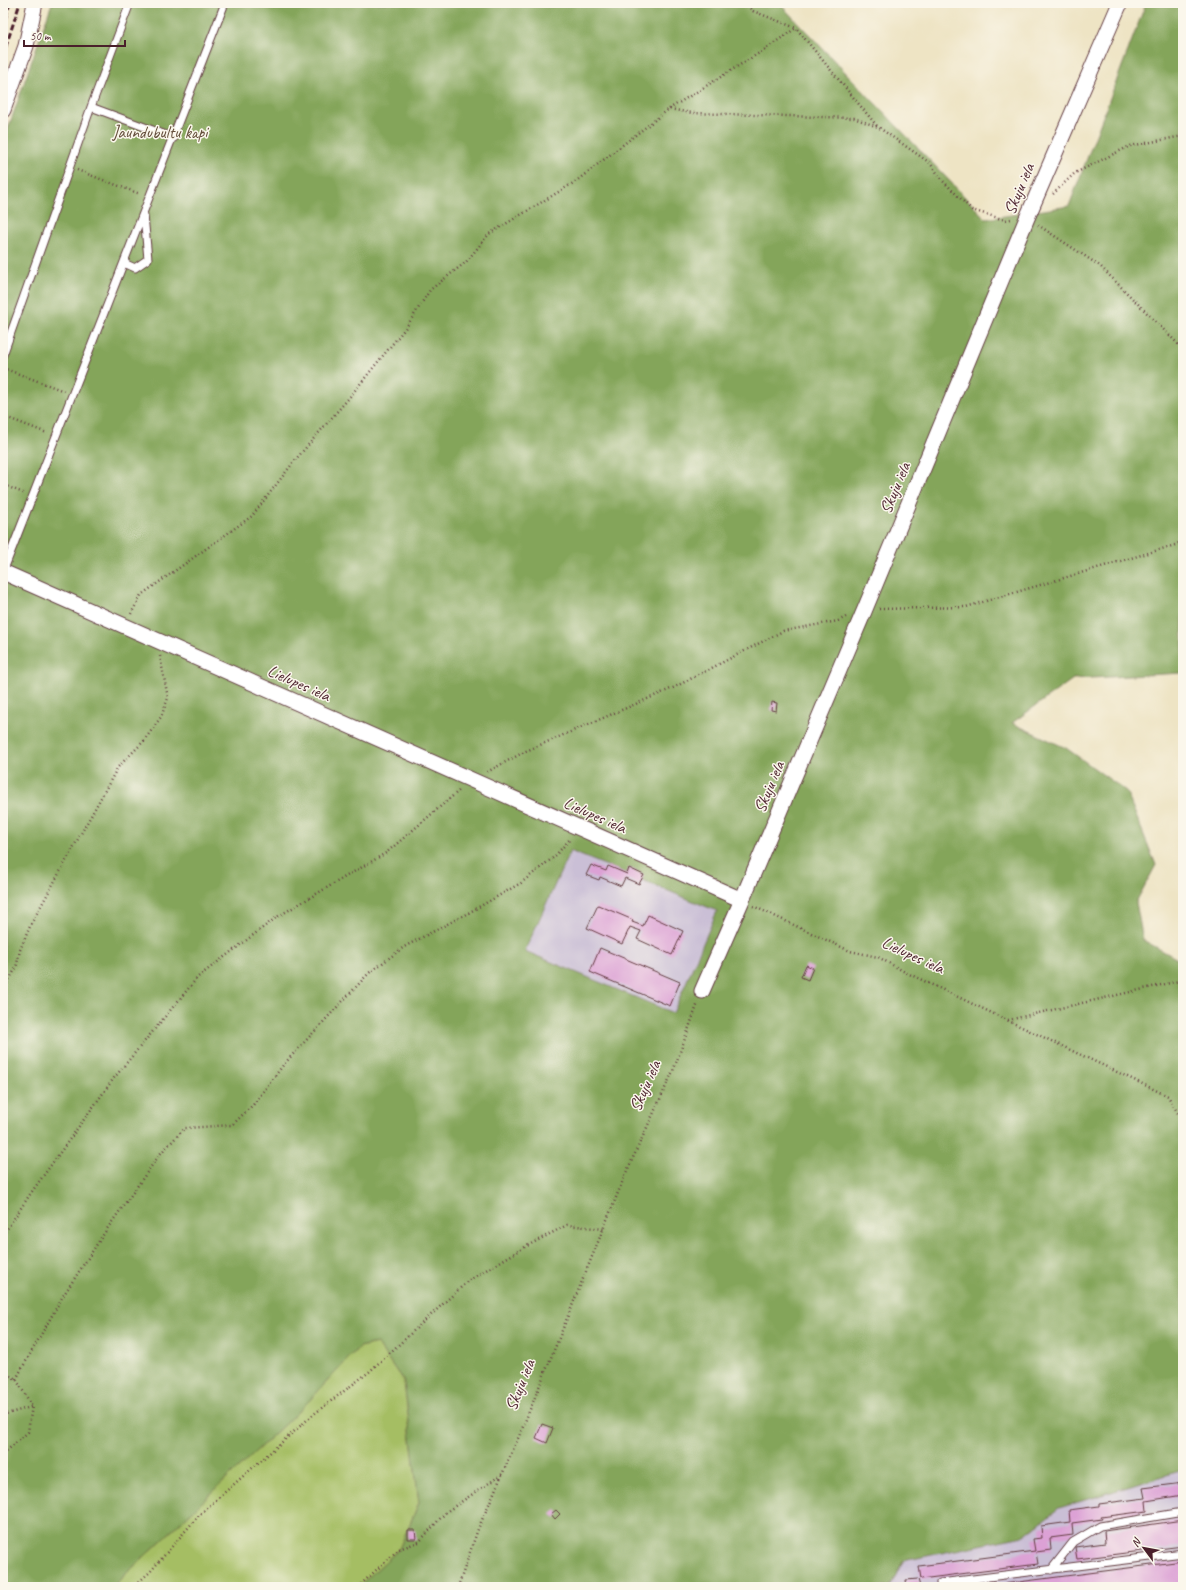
<svg xmlns="http://www.w3.org/2000/svg" width="1186" height="1590" font-family="Caveat,sans-serif">
	<rect width="100%" height="100%" fill="#fbf7ec"/>
	<filter id="ink" filterUnits="userSpaceOnUse"><feTurbulence type="fractalNoise" baseFrequency=".025" numOctaves="2"/><feDisplacementMap in="SourceGraphic" scale="8" xChannelSelector="R" yChannelSelector="G"/><feConvolveMatrix kernelMatrix="1 2 1 2 8 2 1 2 1" color-interpolation-filters="sRGB"/></filter>
	<filter id="wash" filterUnits="userSpaceOnUse"><feTurbulence type="fractalNoise" baseFrequency=".012" numOctaves="4" result="noise"/><feDisplacementMap in="SourceGraphic" scale="16" xChannelSelector="R" yChannelSelector="G"/><feGaussianBlur stdDeviation="0.9" result="paint"/><feColorMatrix in="noise" values="0 0 0 0 0 0 0 0 0 0 0 0 0 0 0 0 0 1.4 0 .05"/><feComposite in="paint" operator="in"/></filter>
	<g filter="url(#wash)">
		<rect width="100%" height="100%" fill="#eee4c4"/>
		<path fill="#cabfd6" d="M 570,850 L 627,874 L 629,868 L 644,875 L 642,880 L 717,911 L 673,1013 L 525,951 Z
			M 1183,1470 L 1183,1587 L 890,1587 L 902,1561 L 1023,1536 L 1059,1508 Z"/>
		<path fill="#a5be64" stroke="#786e48" d="M 377,1343 L 404,1382 L 419,1503 L 399,1549 L 358,1587 L 112,1587 L 307,1403 L 359,1347 Z"/>
		<path fill="#84a55a" stroke="#676242" fill-rule="evenodd" d="M 52,3 L 779,3 L 986,219 L 1069,206 L 1146,3 L 1183,3 L 1183,673 L 1073,679 L 1012,723 L 1066,748 L 1126,791 L 1156,865 L 1136,902 L 1143,940 L 1183,962 L 1183,1470 L 1059,1508 L 1023,1536 L 903,1561 L 890,1587 L 358,1587 L 399,1549 L 419,1503 L 404,1382 L 377,1343 L 359,1347 L 307,1403 L 112,1587 L 3,1587 L 3,143 ZM 570,851 L 627,874 L 629,869 L 643,875 L 642,880 L 717,911 L 673,1013 L 525,951 Z"/>
		<g id="blocks">
			<path fill="#dca1d5" d="M 772,702 L 777,703 L 776,711 L 771,710 Z
				M 591,865 L 606,871 L 608,866 L 627,874 L 629,868 L 644,875 L 639,884 L 625,878 L 621,886 L 600,877 L 599,880 L 586,875 Z
				M 598,905 L 633,920 L 632,922 L 643,926 L 648,915 L 683,931 L 672,955 L 637,939 L 641,931 L 630,927 L 622,944 L 587,928 Z
				M 600,948 L 680,982 L 670,1006 L 590,972 Z
				M 806,965 L 813,968 L 808,980 L 801,977 Z
				M 542,1424 L 553,1428 L 547,1443 L 536,1438 Z
				M 1183,1483 L 1183,1495 L 1146,1501 L 1147,1511 L 1101,1517 L 1102,1519 L 1072,1523 L 1073,1535 L 1050,1538 L 1051,1550 L 1036,1552 L 1038,1564 L 921,1579 L 919,1566 L 1035,1551 L 1033,1539 L 1042,1538 L 1041,1526 L 1070,1522 L 1069,1510 L 1099,1506 L 1099,1504 L 1145,1498 L 1143,1488 Z
				M 556,1510 L 560,1514 L 555,1519 L 551,1514 Z
				M 1183,1520 L 1183,1546 L 1077,1559 L 1075,1547 L 1105,1543 L 1104,1531 Z
				M 408,1530 L 415,1530 L 416,1539 L 408,1539 Z
				M 1183,1561 L 1183,1586 L 987,1587 L 987,1586 Z
				M 918,1579 L 920,1587 L 907,1587 L 906,1580 Z"/>
		</g>
	</g>
	<g filter="url(#ink)">
		<use href="#blocks" fill-opacity="0" stroke="#633d42" stroke-width="1"/>
		<g fill="none" stroke-linecap="round" stroke-linejoin="round">
			<g stroke="#633d42" stroke-width="9">
				<path id="service" d="M 91,107 L 174,138
					M 124,263 L 135,268 L 148,259 L 144,215
					M 3,355 L 91,107 L 130,3
					M 3,572 L 225,3
					M 1051,1570 L 1073,1542 L 1100,1526 L 1183,1512
					M 941,1587 L 940,1583 L 1183,1553"/>
			</g>
			<g stroke="#633d42" stroke-width="17">
				<path id="minor" d="M 3,110 L 26,46 L 35,3
					M 3,572 L 742,900
					M 702,991 L 742,900 L 865,609 L 1027,218 L 1120,3"/>
			</g>
			<path stroke="#633d42" stroke-width="2.5" stroke-dasharray="1 3" stroke-linecap="butt" d="M 744,3 L 753,11 L 796,28 L 877,126
				M 669,109 L 764,50 L 796,28
				M 77,170 L 140,194
				M 1053,194 L 1075,173 L 1130,146 L 1183,136
				M 1038,225 L 1100,266 L 1183,349
				M 3,368 L 64,391
				M 3,416 L 47,433
				M 4,485 L 23,493
				M 879,609 L 966,607 L 1175,545 L 1183,541
				M 131,614 L 141,595 L 252,516 L 296,459 L 348,399 L 407,326 L 430,290 L 466,262 L 489,234 L 575,182 L 669,109 L 692,113 L 854,118 L 878,127 L 930,163 L 942,180 L 972,210 L 1005,220 L 1011,219
				M 487,772 L 526,751 L 673,688 L 783,631 L 838,621 L 846,617
				M 753,906 L 850,951 L 878,957 L 905,972 L 1168,1096 L 1183,1122
				M 3,990 L 16,968 L 20,950 L 31,924 L 118,767 L 144,741 L 161,717 L 168,698 L 160,656
				M 1008,1020 L 1183,980
				M 3,1235 L 33,1190 L 114,1078 L 198,977 L 277,917 L 386,853 L 461,789
				M 3,1372 L 16,1379 L 32,1406 L 28,1432 L 3,1454
				M 16,1379 L 63,1296 L 107,1229 L 160,1154 L 185,1128 L 232,1125 L 253,1105 L 284,1064 L 369,973 L 404,947 L 470,912 L 521,883 L 554,857 L 571,838
				M 3,1415 L 31,1407
				M 133,1587 L 150,1572 L 200,1514 L 314,1414 L 369,1372 L 469,1280 L 525,1247 L 567,1225 L 604,1229
				M 358,1587 L 399,1549 L 419,1542 L 446,1512 L 504,1473
				M 458,1587 L 478,1529 L 520,1434 L 626,1173 L 673,1071 L 698,1003"/>
			<use href="#service" stroke="#fff" stroke-width="7"/>
			<use href="#minor" stroke="#fff" stroke-width="15"/>
			<path stroke="#4a1f2b" stroke-width="3" stroke-dasharray="6 3" stroke-linecap="butt" d="M 3,26 L 10,3
				M 3,55 L 20,3"/>
		</g>
	</g>
	<g text-anchor="middle" dominant-baseline="central" stroke-width="3" stroke-linejoin="round" paint-order="stroke">
		<g font-size="17" fill="#654f3c" stroke="#fbf7ec">
			<text x="160" y="132">Jaundubultu kapi</text>
		</g>
		<g font-size="17" fill="#4a1f2b" stroke="#fbf7ec">
			<text transform="translate(1019 189) rotate(-67)">Skuju iela</text>
			<text transform="translate(895 488) rotate(-67)">Skuju iela</text>
			<text transform="translate(299 683) rotate(24)">Lielupes iela</text>
			<text transform="translate(769 787) rotate(-67)">Skuju iela</text>
			<text transform="translate(595 815) rotate(24)">Lielupes iela</text>
			<text transform="translate(913 955) rotate(25)">Lielupes iela</text>
			<text transform="translate(645 1086) rotate(-66)">Skuju iela</text>
			<text transform="translate(520 1385) rotate(-68)">Skuju iela</text>
		</g>
	</g>
	<rect width="1186" height="1590" fill="none" stroke="#fbf7ec" stroke-width="16"/>
	<g transform="translate(1144 1548) rotate(302)" stroke="#fbf7ec" stroke-width="3" paint-order="stroke">
	<path d="M0-3L7 15L0 10L-7 15Z" fill="#4a1f2b"/>
	<text y="-6" font-size="11" font-weight="bold" text-anchor="middle" fill="#4a1f2b">N</text>
	</g>
	<path d="M24 40v6h101v-6" fill="none" stroke="#4a1f2b" stroke-width="2"/>
	<text x="30" y="40" font-size="12" fill="#4a1f2b" stroke="#fbf7ec" stroke-width="3" paint-order="stroke">50 m</text>
</svg>
